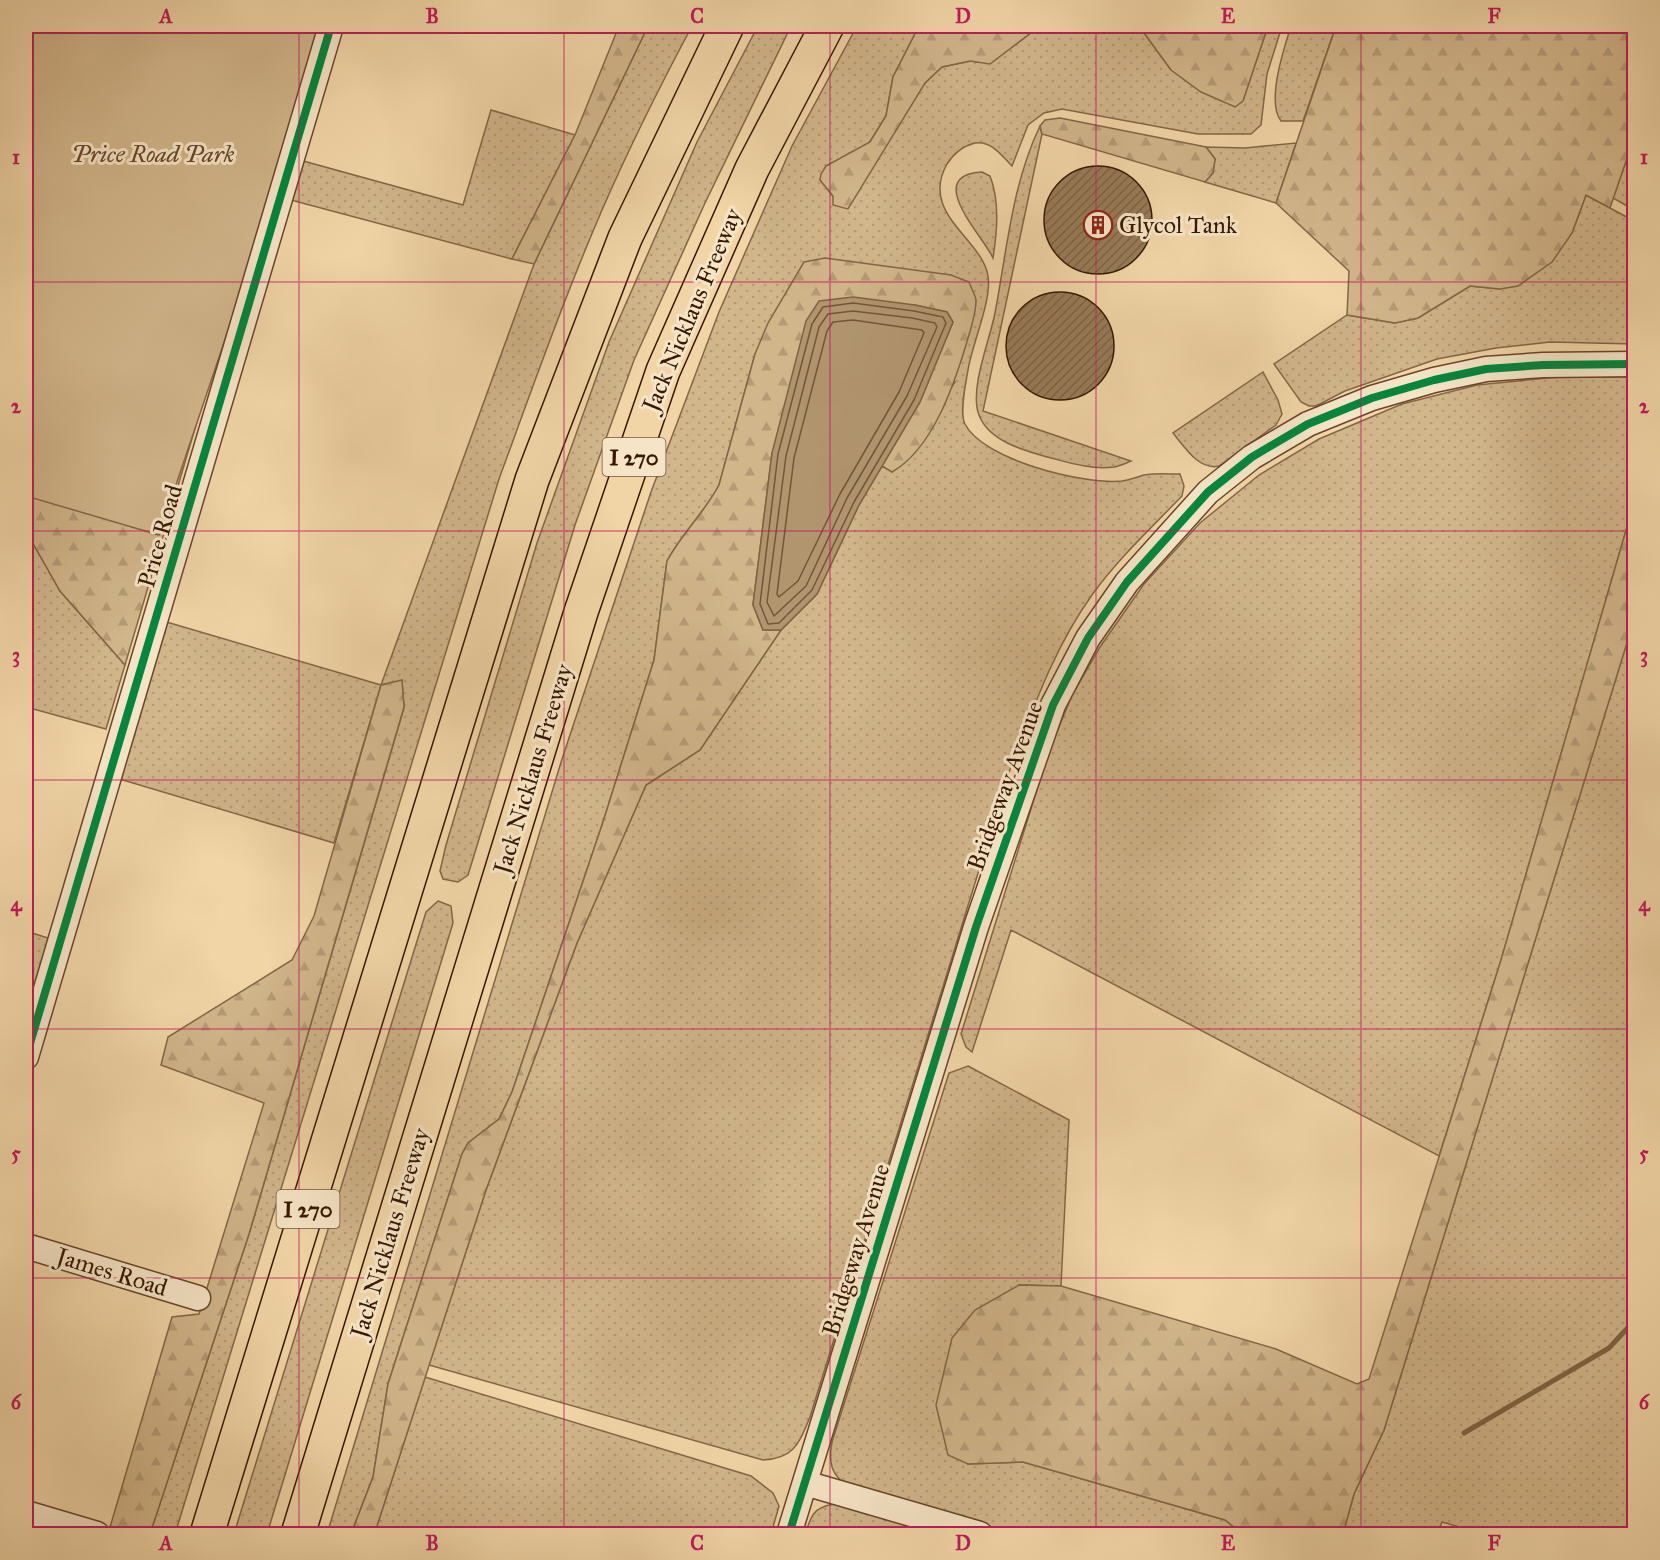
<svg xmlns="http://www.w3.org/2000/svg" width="1660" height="1560" font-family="'IM FELL Great Primer',serif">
	<defs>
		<pattern id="grass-dots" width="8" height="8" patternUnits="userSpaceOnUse" patternTransform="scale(1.5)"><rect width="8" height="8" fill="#d1b58b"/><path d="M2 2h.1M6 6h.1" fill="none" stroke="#b49b76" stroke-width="1.8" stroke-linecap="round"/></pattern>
		<pattern id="forest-firs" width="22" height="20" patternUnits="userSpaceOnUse" patternTransform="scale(1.5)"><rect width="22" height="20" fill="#d1b58b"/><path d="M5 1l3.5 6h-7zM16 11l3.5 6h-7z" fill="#b49b76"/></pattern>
		<pattern id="building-hatch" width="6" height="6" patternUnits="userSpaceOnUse" patternTransform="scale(1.5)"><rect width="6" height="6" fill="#977a57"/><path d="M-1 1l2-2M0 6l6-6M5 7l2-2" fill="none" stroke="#7c6346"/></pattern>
	</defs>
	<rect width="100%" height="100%" fill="#f1d5a7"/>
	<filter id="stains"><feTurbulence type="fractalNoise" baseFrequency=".00333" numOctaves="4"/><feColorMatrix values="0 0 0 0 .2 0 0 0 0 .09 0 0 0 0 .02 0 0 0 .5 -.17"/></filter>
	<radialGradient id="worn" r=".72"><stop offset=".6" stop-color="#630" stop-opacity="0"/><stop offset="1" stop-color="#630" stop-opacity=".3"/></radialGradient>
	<path fill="url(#grass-dots)" stroke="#846646" stroke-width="1.5" d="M 648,26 L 692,26 C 660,86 629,148 602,210 C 564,298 532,389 499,479 L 175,1534 L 150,1534 L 249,1234 L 404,708 L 402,681 L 381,685 L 334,843 L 116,778 L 163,621 L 381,685 L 534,264 Z
		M 758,26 L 791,26 L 705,203 L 634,360 L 575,525 L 468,875 L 458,882 L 443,879 L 440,871 L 446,845 L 537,543 L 609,342 L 697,142 Z
		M 857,26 L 919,26 L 893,77 L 886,116 L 869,143 L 826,166 L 820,180 L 833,196 L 925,83 L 942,67 L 970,61 L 990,63 L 1040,26 L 1139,26 L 1171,70 L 1243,100 L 1268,26 L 1282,26 L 1267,74 L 1261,125 L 1251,134 L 1198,134 L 1062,109 L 1044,113 L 1028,125 L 1012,166 C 1002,156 991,140 975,143 C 963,146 954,153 947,164 C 919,214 982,238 988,276 C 992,301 972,344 968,370 C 966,382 959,413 965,424 C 983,460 1084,485 1122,481 C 1129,480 1137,477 1144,475 C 1155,473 1168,474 1180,474 L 1184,486 L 1182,496 C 1151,528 1118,559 1092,595 C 1056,645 1035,703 1013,760 L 810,1417 C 799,1443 795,1458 763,1460 L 429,1365 L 486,1190 L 577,943 L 646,785 L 700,750 L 781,630 L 817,594 L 859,505 L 882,466 L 892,472 L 955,382 L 755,354 L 719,485 C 705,512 682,533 667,561 L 654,660 L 603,822 L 512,1092 L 499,1119 L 468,1143 L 462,1154 L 388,1384 L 373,1477 L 351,1534 L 327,1534 L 562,759 L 651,492 L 719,312 L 792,146 Z
		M 1291,26 L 1336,26 L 1303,121 L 1281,121 C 1266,102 1284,48 1291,26 Z
		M 491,110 L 575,135 L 512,259 L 287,199 L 296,159 L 463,205 Z
		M 1040,126 L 1042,134 L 983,411 L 1131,461 C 1126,463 1120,466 1114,467 C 1093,470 1070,463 1051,458 C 1026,451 989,442 979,415 C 969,389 990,340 995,313 C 1007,250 1012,184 1040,126 Z
		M 1634,138 L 1634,210 L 1613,198 Z
		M 1296,143 L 1276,203 L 1205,182 L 1213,173 L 1215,159 L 1206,147 L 1245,148 Z
		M 982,172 L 990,176 C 1000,201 997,232 993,258 C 984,237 922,175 982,172 Z
		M 1586,195 L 1634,221 L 1634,344 L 1550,342 L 1496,348 L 1437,359 L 1345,391 L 1316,406 L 1309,406 L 1301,402 L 1274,364 L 1347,315 L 1395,323 L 1418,318 L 1470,286 L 1500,289 L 1572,233 Z
		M 1263,372 L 1278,400 L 1282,414 L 1276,425 L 1219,466 C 1199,471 1184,446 1173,433 Z
		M 1558,377 L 1634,377 L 1634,503 L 1501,960 L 1439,1156 L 1011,930 L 972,1052 L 966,1047 L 961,1034 L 1048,754 L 1072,695 L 1100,647 L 1144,584 L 1200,523 L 1259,475 L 1319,439 L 1402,404 L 1477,385 Z
		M 26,531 L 60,591 L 125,665 L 106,729 L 26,707 Z
		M 1634,620 L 1634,1534 L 1484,1534 L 1442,1522 L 1437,1534 L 1343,1534 L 1354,1494 L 1384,1430 Z
		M 438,901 L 451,906 L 453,923 L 267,1534 L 234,1534 L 426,912 Z
		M 26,931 L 51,939 L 26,1031 Z
		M 968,1066 L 1069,1120 L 1061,1286 L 1019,1285 L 968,1464 L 1023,1462 L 1225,1520 L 1240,1532 L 1240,1534 L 1010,1534 L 850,1487 C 831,1476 828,1463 832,1442 L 949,1073 Z
		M 425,1377 L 751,1476 L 773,1493 L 779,1506 L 771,1534 L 377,1534 L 376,1529 Z
		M 842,1502 L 952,1534 L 805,1534 C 814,1508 815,1508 842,1502 Z"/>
	<path fill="url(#forest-firs)" stroke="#846646" stroke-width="1.5" d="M 619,26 L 648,26 L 534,264 L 512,259 L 575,135 Z
		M 919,26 L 1040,26 L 990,64 L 970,61 L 942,67 L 925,83 L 848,209 L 833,205 L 833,196 L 820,180 L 821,174 L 826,166 L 870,142 L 886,116 L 893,77 Z
		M 1139,26 L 1268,26 L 1243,101 L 1235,107 L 1201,92 L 1171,70 Z
		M 1336,26 L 1634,26 L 1634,138 L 1610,208 L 1586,195 L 1572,233 L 1552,262 L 1518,286 L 1500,289 L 1470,286 L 1418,318 L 1395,323 L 1347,315 L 1349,271 L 1276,203 Z
		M 1060,118 L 1206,147 L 1215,159 L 1213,173 L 1205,182 L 1042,134 L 1040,126 L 1045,120 Z
		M 26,169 L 199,415 L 125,665 L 60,591 L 26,531 Z
		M 825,258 L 951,275 L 969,282 C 971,288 975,294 976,300 C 976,315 970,331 966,345 C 953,388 932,449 892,472 L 882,466 L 920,402 L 953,322 L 947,312 L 915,305 L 772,453 L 753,605 L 763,630 L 781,630 L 700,750 L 646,785 L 577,943 L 486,1190 L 376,1529 L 377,1534 L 351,1534 L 373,1477 L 388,1384 L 462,1154 L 468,1143 L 499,1119 L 512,1092 L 603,822 L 654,660 L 667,561 C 682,533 705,512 719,485 L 755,354 L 768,323 L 804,262 Z
		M 1634,503 L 1634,620 L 1384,1430 L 1354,1494 L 1343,1534 L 1240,1534 L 1240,1532 L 1225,1520 L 1023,1462 L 968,1464 L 948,1455 L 936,1405 L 952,1338 L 975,1310 L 1019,1285 L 1061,1286 L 1276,1349 L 1357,1384 L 1369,1379 L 1501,960 Z
		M 402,680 L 404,707 L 249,1234 L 150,1534 L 108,1534 L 172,1317 L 199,1314 L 264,1103 L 161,1065 L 168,1037 L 292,960 L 314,916 L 381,685 Z"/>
	<path fill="#d1b58b" stroke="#846646" stroke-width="1.5" d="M 26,26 L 331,26 L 159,535 L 26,496 Z"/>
	<path fill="#b1956f" stroke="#806343" stroke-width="1.5" d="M 853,297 L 915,305 L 947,312 L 953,322 L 920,402 L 859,505 L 817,594 L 781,630 L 763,630 L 753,605 L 772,453 L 806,321 L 819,301 Z"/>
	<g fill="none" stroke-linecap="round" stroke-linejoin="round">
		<path stroke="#745638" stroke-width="1.5" d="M 853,303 L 914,311 L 943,317 L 946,323 L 914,400 L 854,502 L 812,590 L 779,623 L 768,624 L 760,604 L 778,454 L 812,324 L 823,307 Z
			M 853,311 L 912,318 L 935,323 L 937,327 L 907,396 L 847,498 L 806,586 L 774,616 L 767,602 L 786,456 L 819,327 L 828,314 Z
			M 853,320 L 922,330 L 924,333 L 899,392 L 840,494 L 798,581 L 779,597 L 777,594 L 794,458 L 827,331 L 833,322 Z"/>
		<path stroke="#806343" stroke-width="5" d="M 1464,1433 L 1609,1348 L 1634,1321"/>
	</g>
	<path fill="url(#building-hatch)" stroke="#361801" stroke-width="1.5" d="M1044 220a54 54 0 1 1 108 0a54 54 0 1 1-108 0Z
		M1006 346a54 54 0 1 1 108 0a54 54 0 1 1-108 0Z"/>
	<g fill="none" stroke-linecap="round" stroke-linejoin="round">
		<g stroke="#65472a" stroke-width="27">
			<path id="minor" d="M 26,1057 L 331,26
				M 26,1246 L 198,1298
				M 805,1483 L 980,1534
				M 26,1513 L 97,1534
				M 789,1534 L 976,927 L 1053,705 L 1088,638 L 1127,582 L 1208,492 L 1252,457 L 1308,424 L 1372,398 L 1434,380 L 1486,369 L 1543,365 L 1634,364"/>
		</g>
		<g stroke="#361801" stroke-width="36">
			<path id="highway" d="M 207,1534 L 532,480 L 625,238 L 727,26
				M 298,1534 L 581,612 L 663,371 L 752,169 L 827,26"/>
		</g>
		<use href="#minor" stroke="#f6e4c6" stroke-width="24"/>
		<use href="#highway" stroke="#f1d5a7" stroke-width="33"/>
		<g stroke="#f6e4c6" stroke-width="11">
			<path id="cycleway" d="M 26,1057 L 331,26
				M 789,1534 L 976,927 L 1053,705 L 1088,638 L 1127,582 L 1208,492 L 1252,457 L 1308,424 L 1372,398 L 1434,380 L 1486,369 L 1543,365 L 1634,364"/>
		</g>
		<use href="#cycleway" stroke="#00873e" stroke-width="8"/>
	</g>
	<path fill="none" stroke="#c2185b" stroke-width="1.5" stroke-opacity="0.55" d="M 299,26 L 299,1534M 564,26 L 564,1534M 830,26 L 830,1534M 1096,26 L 1096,1534M 1361,26 L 1361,1534M 26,282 L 1634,282M 26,531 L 1634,531M 26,780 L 1634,780M 26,1029 L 1634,1029M 26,1278 L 1634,1278"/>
	<defs>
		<g id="building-ring" transform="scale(1.5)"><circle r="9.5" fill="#f6e4c6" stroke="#8f2418" stroke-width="1.5"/><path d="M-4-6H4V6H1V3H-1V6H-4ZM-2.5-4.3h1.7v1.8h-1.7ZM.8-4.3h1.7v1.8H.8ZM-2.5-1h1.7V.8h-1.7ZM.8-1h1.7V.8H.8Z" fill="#8f2418"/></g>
	</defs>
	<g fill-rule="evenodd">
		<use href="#building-ring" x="1098" y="225"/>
	</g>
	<g text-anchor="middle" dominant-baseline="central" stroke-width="6" stroke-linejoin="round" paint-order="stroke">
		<g fill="#f6e4c6" stroke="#70553c" stroke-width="1.5">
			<rect x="602.5" y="438" width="63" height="38" rx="4.5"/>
			<rect x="276.5" y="1190" width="63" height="38" rx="4.5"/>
		</g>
		<g font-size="22" font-weight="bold" fill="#361801">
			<text x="634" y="457">I 270</text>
			<text x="308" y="1209">I 270</text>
		</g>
		<g font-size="24" font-style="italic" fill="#64472a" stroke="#f6e4c6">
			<text x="153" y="154">Price Road Park</text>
		</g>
		<g font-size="24" fill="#361801" stroke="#f6e4c6" text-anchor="start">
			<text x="1119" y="225">Glycol Tank</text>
		</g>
		<g font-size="24" fill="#361801" stroke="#f6e4c6">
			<text transform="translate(692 310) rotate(-67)">Jack Nicklaus Freeway</text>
			<text transform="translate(160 536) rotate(-74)">Price Road</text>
			<text transform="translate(533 769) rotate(-73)">Jack Nicklaus Freeway</text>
			<text transform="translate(1005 786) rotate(-70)">Bridgeway Avenue</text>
			<text transform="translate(390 1233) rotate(-73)">Jack Nicklaus Freeway</text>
			<text transform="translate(856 1250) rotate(-73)">Bridgeway Avenue</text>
			<text transform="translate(112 1272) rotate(17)">James Road</text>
		</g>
	</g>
	<rect width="1660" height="1560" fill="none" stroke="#f1d5a7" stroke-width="66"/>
	<rect x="33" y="33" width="1594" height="1494" fill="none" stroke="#c2185b" stroke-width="2"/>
	<g font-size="20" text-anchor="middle" font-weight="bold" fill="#c2185b">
		<text x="166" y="23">A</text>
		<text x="432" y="23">B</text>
		<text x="697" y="23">C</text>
		<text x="963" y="23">D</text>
		<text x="1228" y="23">E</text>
		<text x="1494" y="23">F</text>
		<text x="16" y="164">1</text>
		<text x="1644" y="164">1</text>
		<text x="16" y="413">2</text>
		<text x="1644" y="413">2</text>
		<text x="16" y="662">3</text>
		<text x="1644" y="662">3</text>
		<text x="16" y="911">4</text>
		<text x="1644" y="911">4</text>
		<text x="16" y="1160">5</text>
		<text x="1644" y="1160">5</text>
		<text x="16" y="1409">6</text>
		<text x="1644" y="1409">6</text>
		<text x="166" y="1550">A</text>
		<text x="432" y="1550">B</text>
		<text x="697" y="1550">C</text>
		<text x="963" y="1550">D</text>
		<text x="1228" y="1550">E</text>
		<text x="1494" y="1550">F</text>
	</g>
	<rect width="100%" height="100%" filter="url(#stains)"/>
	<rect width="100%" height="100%" fill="url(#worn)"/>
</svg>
